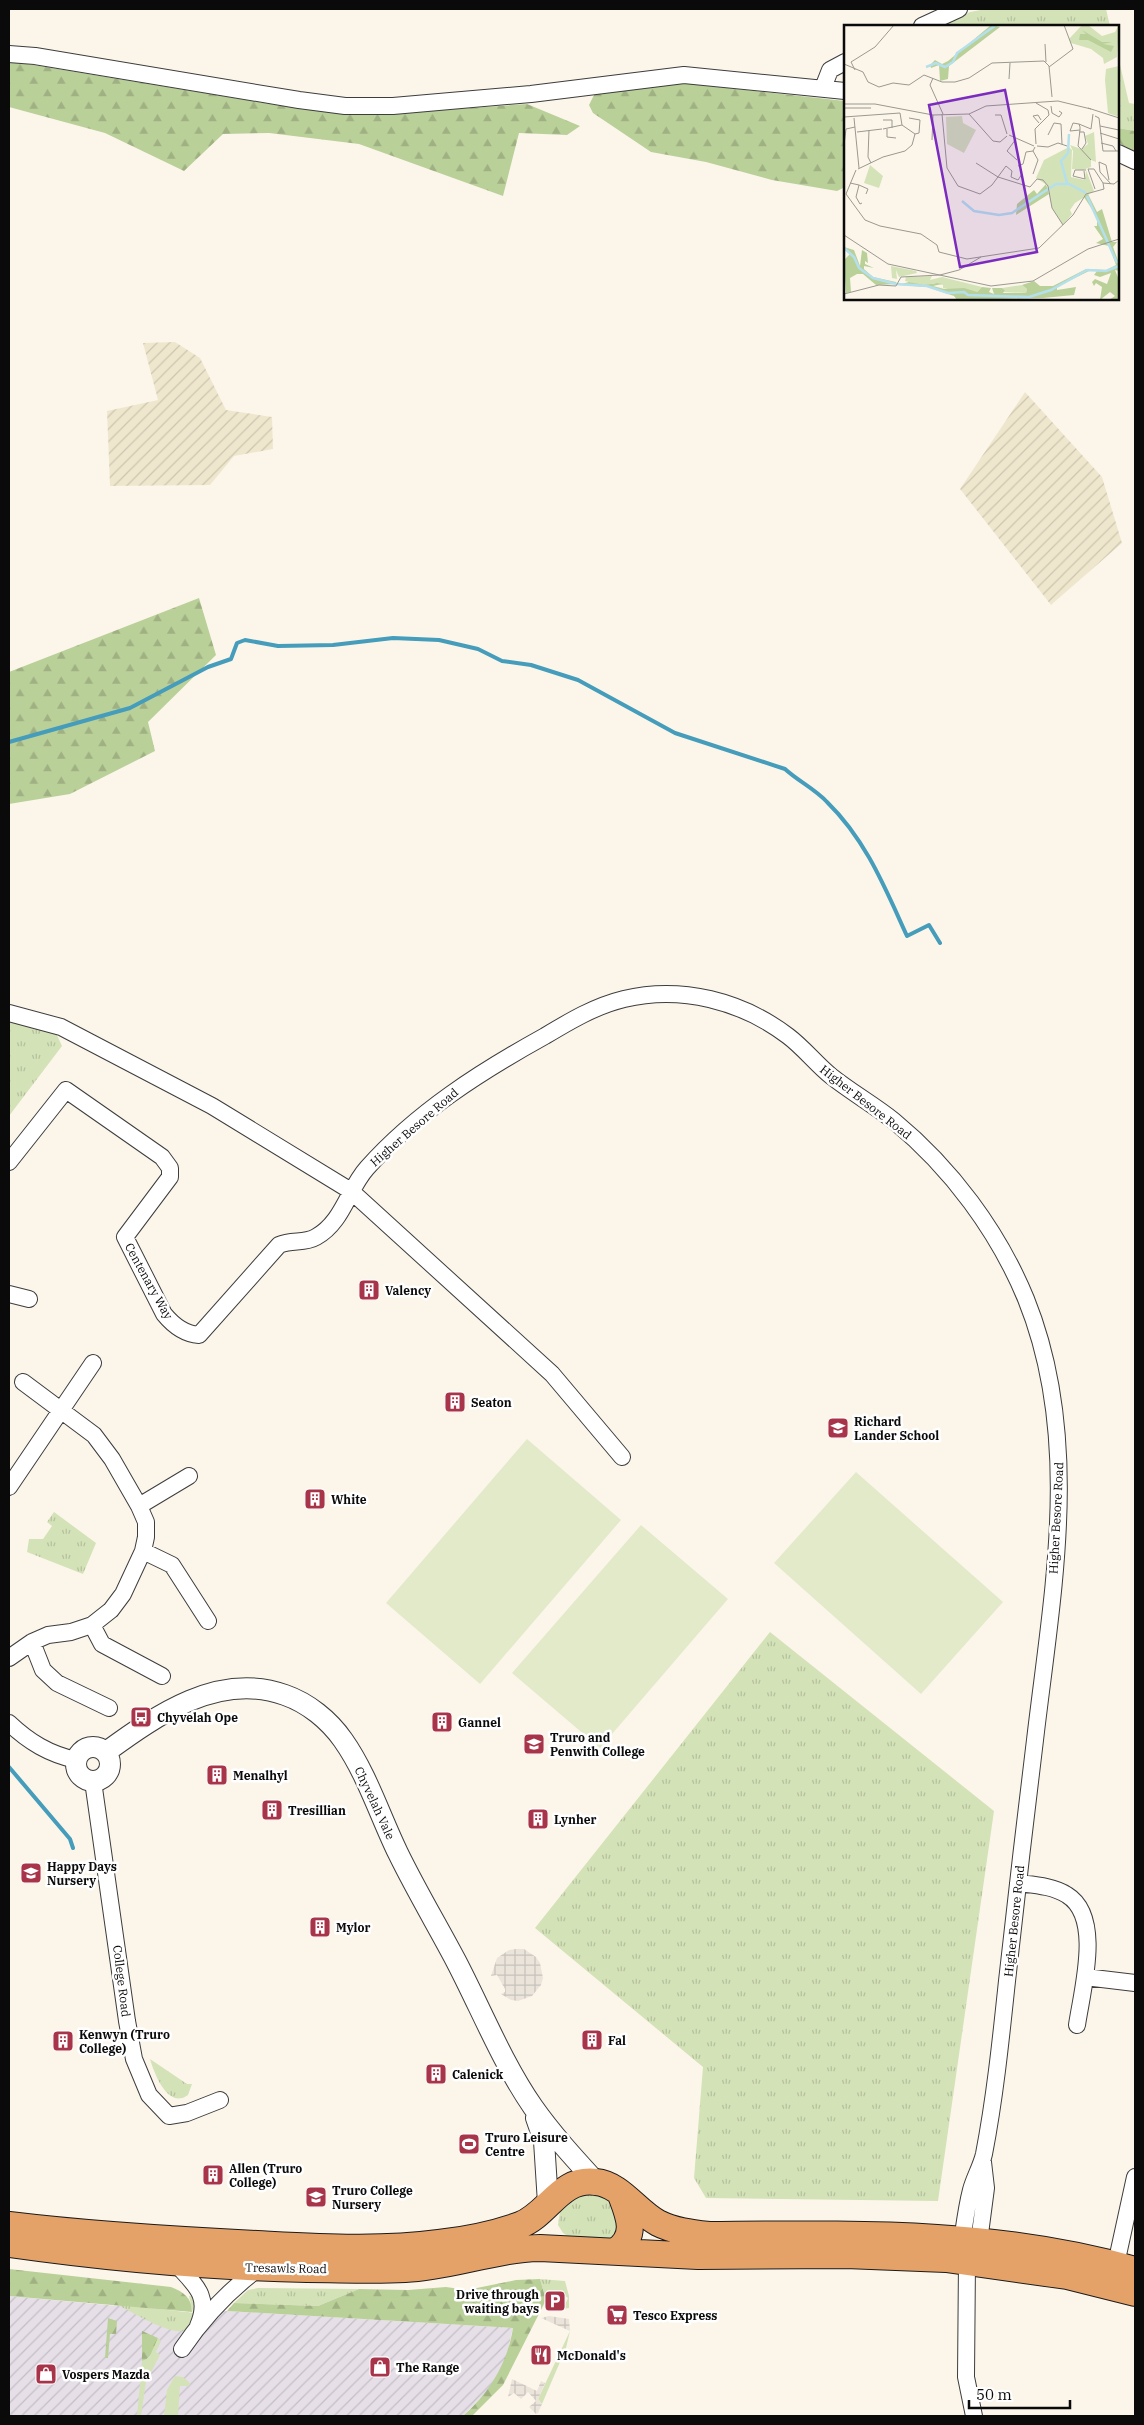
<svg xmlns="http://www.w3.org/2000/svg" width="1144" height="2425" font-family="'IBM Plex Serif',serif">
	<defs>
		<pattern id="industrial-furrows" width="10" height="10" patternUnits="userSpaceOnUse" patternTransform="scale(1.25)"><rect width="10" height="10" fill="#e6dfe8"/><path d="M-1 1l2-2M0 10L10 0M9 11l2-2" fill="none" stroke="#c4bec6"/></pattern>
		<pattern id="farmland-furrows" width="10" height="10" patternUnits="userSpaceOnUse" patternTransform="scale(1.25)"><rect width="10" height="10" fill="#efe7cd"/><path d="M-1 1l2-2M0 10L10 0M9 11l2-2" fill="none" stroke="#ccc5af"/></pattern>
		<pattern id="grass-tufts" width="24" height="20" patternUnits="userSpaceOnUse" patternTransform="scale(1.25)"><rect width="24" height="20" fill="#d4e2b8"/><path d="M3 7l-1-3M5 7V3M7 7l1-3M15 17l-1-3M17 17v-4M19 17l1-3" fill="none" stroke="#b5c19d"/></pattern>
		<pattern id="forest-firs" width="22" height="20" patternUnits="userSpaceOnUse" patternTransform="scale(1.25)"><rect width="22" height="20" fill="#bad099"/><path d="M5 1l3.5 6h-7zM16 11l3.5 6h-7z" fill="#9fb182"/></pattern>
		<pattern id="plaza-grid" width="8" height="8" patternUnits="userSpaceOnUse" patternTransform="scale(1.25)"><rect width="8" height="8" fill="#eae4db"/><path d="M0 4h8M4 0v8" fill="none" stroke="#c7c2bb"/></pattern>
	</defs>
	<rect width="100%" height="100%" fill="#fcf6ea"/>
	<path fill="url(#industrial-furrows)" d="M 9,2296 L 195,2313 L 227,2311 L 513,2328 L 506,2357 L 500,2372 L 489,2389 L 463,2416 L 9,2416 Z"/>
	<path fill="url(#farmland-furrows)" d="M 175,342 L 200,358 L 226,410 L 272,417 L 273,449 L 234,456 L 210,485 L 110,486 L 107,411 L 158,400 L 143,343 Z
		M 1025,392 L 1102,477 L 1122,543 L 1051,605 L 960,489 Z"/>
	<path fill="url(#grass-tufts)" d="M 986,9 L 1106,9 L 1110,26 L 940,26 L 970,12 Z
		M 1118,56 L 1129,103 L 1135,104 L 1135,131 L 1118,128 Z
		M 9,1021 L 56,1033 L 62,1046 L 9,1116 Z
		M 54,1512 L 96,1543 L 83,1574 L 27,1552 L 29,1539 L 43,1539 L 52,1526 L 47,1522 Z
		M 770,1632 L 994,1811 L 938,2201 L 706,2198 L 694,2178 L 703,2067 L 535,1928 Z
		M 150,2059 L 187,2084 L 192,2084 L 188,2095 C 168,2110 154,2073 150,2059 Z
		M 595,2193 L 610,2199 L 624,2221 L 612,2239 L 569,2237 L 563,2233 L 558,2225 L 560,2211 L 580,2196 Z
		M 540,2279 L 565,2281 L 569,2296 L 569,2308 L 563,2309 L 568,2298 L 561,2293 L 551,2293 L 546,2300 Z
		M 258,2288 L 359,2289 L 318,2306 L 234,2303 L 248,2290 Z
		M 189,2296 L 196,2297 L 198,2315 C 194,2320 190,2327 185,2330 C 172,2337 130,2311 116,2304 L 193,2313 Z"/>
	<path fill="url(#forest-firs)" d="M 9,61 L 301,109 L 350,113 L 399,113 L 527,104 L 580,126 L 567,135 L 519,133 L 503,196 L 359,144 L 269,133 L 223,134 L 184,171 L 105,133 L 9,107 Z
		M 683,83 L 845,101 L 845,187 L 837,191 L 772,180 L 706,162 L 651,152 L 593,113 L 589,105 L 595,93 Z
		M 1118,128 L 1135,131 L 1135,154 L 1118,142 Z
		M 199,598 L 216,655 L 148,722 L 155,751 L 70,794 L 9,804 L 9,672 Z
		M 9,2269 L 171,2287 C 184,2292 192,2298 192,2312 L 9,2296 Z
		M 540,2279 L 546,2300 L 503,2385 L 472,2416 L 463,2416 C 490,2392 507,2364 513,2328 L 227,2311 L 234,2303 L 318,2306 L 359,2289 L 408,2290 L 446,2287 L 467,2290 L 516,2280 Z
		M 108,2318 L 117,2321 L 116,2334 L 110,2334 L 108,2358 L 105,2358 Z
		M 142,2331 L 158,2338 C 154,2347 152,2359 142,2361 Z"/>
	<path fill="#d4e2b8" d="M 570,2331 L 566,2348 L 542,2404 L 538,2399 Z
		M 158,2338 L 161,2341 L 156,2352 L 160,2355 L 146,2382 L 141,2416 L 137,2416 L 142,2361 L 149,2358 Z
		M 175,2376 L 183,2377 L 190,2383 L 189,2386 L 180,2386 L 178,2416 L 164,2416 L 167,2390 Z"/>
	<path fill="#e3eac9" d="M 527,1439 L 621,1520 L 480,1684 L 386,1603 Z
		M 856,1472 L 1003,1602 L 921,1694 L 774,1563 Z
		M 641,1525 L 728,1599 L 600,1748 L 512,1673 Z"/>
	<path fill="url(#plaza-grid)" d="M 516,1949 L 524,1949 L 536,1957 L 540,1963 L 543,1978 L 541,1985 L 532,1996 L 518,2001 L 511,2000 L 501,1994 L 505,1992 L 505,1989 L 497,1975 L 491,1976 L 497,1958 L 509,1950 Z
		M 549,2316 L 569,2319 L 570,2331 L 541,2318 Z
		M 512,2379 L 537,2391 L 541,2381 L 545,2383 L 538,2399 L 542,2404 L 538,2413 L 536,2414 L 529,2407 L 536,2401 L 528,2392 L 521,2399 L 514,2393 L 508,2397 Z"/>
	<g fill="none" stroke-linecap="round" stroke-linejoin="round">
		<path stroke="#459dbb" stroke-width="4" d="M 9,742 L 130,708 L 208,667 L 231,659 L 237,643 L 245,640 L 278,646 L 333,645 L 393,638 L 439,640 L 478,649 L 502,661 L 531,665 L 578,680 L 675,733 L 785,769 C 798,781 815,789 827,802 C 866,840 885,888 907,936 L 929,925 L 940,943
			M 9,1767 L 70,1839 L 73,1848"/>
		<g stroke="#3d3d3d" stroke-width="18">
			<path id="minor" d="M 922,26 L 959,9
				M 9,54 L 35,56 L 299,100 L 345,106 L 393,106 L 531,94 L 684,75 L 845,91
				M 823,88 L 830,70 L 845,62
				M 1118,153 L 1135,161
				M 9,1013 L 61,1027 L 212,1106 L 351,1191 L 552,1374 L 622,1457
				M 9,1162 L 66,1090 L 162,1157 L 170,1168 L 170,1177 L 125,1237 L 164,1314 C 173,1325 184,1334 199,1335 L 279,1245 C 292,1239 304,1244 316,1237 C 343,1222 348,1189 367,1168 C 417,1112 480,1072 545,1036 C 570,1021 595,1006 624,999 C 681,985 742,1001 788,1036 C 804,1048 816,1064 831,1076 C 851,1092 874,1105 894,1121 C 951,1168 998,1231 1026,1299 C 1083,1440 1052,1594 1035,1740 C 1025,1820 1016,1901 1007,1981 C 1001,2038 995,2097 984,2154 C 981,2167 974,2178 971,2190 C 966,2209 964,2229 961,2248
				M 9,1294 L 29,1299
				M 9,1487 L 93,1363
				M 139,1506 L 189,1476
				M 143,1551 L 172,1565 L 208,1621
				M 92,1625 L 102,1644 L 162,1676
				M 32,1642 L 43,1670 L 57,1683 L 109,1708
				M 9,1658 L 32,1642 L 48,1635 L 71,1632 L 92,1625 L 111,1610 L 123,1594 L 143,1551 L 146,1537 L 146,1522 L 139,1506 L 112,1459 L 94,1435 L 23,1382
				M 9,1723 C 29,1742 49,1754 76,1760
				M 93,1781 L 127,2021 L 134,2059 L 149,2095 L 169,2116 L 187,2113 L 220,2100
				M 1018,1883 C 1034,1885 1053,1886 1067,1895 C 1103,1917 1082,1990 1077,2025
				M 1085,1977 L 1135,1983
				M 978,2249 L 986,2188 L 983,2162
				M 967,2261 L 966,2377 L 974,2416
				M 176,2264 C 195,2285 211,2296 198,2326
				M 1116,2264 L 1135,2177
				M 182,2349 C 203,2318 228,2291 259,2268"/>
		</g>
		<g stroke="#3d3d3d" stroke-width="22">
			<path id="tertiary" d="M76 1764a17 17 0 1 1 34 0a17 17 0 1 1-34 0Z
				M 106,1752 C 157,1715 219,1671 285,1695 C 308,1703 329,1720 343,1740 C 367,1774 380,1816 398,1853 C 416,1890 437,1925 456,1961 C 481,2009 502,2062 533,2107 C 552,2134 574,2158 596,2182
				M 536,2118 L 544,2141 L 548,2203"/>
		</g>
		<g stroke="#1b1b1b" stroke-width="28">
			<path id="trunk" d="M 9,2225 C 91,2235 174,2240 257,2244 C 317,2247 379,2251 439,2243 C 465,2240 495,2234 520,2225 C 549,2214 560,2177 596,2182 C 620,2184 637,2212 658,2223 C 674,2231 691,2233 709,2235 C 852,2234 996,2230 1135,2270
				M 9,2244 C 108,2258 207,2267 307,2269 C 339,2269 372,2271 405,2269 C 451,2267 494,2249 540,2248 L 698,2256 L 846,2255 L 946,2259 L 1067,2276 L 1135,2293
				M 616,2251 C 638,2236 629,2216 621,2195"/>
		</g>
		<use href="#minor" stroke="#fff" stroke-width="16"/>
		<use href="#tertiary" stroke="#fff" stroke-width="20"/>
		<use href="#trunk" stroke="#e4a168" stroke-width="26"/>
	</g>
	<defs>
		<g id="building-square" transform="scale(1.125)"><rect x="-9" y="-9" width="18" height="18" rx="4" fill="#a8344a" stroke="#fff"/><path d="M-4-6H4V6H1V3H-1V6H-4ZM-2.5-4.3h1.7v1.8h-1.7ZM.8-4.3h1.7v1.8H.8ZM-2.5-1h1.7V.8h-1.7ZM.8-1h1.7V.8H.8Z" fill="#fff"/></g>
		<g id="school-square" transform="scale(1.125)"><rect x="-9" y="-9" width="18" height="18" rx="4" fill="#a8344a" stroke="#fff"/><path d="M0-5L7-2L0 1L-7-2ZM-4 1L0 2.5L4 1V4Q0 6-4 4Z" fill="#fff"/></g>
		<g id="bus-square" transform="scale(1.125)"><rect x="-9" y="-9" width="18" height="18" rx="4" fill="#a8344a" stroke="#fff"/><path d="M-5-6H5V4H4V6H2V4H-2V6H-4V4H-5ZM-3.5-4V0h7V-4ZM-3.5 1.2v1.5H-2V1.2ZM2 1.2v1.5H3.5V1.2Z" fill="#fff"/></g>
		<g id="university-square" transform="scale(1.125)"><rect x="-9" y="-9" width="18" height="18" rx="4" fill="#a8344a" stroke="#fff"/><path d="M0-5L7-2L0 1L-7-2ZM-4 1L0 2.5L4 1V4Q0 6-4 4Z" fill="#fff"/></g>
		<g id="stadium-square" transform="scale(1.125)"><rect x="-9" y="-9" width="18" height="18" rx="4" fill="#a8344a" stroke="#fff"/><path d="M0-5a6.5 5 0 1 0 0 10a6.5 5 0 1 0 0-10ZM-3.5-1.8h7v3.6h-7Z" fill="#fff"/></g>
		<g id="parking-square" transform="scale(1.125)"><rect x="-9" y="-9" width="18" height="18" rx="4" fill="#a8344a" stroke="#fff"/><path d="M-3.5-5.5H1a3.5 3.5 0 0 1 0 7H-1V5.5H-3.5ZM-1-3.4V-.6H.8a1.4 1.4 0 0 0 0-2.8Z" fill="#fff"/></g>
		<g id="supermarket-square" transform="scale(1.125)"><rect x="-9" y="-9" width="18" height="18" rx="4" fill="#a8344a" stroke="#fff"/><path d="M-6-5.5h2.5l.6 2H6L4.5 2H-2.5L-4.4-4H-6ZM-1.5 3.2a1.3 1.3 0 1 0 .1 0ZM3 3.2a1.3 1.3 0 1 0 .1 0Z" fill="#fff"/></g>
		<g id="restaurant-square" transform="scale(1.125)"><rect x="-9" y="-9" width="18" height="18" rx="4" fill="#a8344a" stroke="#fff"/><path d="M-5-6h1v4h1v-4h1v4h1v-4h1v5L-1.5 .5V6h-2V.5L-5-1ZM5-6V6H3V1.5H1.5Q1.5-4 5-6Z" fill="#fff"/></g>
		<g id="shop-square" transform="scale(1.125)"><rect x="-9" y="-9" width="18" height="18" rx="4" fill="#a8344a" stroke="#fff"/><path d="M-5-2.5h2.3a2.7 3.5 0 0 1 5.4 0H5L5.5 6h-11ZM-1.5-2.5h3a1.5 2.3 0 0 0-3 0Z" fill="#fff"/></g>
	</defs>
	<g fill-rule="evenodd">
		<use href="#building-square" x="369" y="1290"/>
		<use href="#building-square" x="455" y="1402"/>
		<use href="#school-square" x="838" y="1428"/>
		<use href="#building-square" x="315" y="1499"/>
		<use href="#bus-square" x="141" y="1717"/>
		<use href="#building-square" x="442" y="1722"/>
		<use href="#university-square" x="534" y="1744"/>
		<use href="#building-square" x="217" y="1775"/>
		<use href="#building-square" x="272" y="1810"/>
		<use href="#building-square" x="538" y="1819"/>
		<use href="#school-square" x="31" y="1873"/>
		<use href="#building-square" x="320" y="1927"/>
		<use href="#building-square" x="592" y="2040"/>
		<use href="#building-square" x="63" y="2041"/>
		<use href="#building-square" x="436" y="2074"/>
		<use href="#stadium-square" x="469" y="2144"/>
		<use href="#building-square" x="213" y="2175"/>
		<use href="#school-square" x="316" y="2197"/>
		<use href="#parking-square" x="555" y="2301"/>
		<use href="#supermarket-square" x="617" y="2315"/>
		<use href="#restaurant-square" x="541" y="2355"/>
		<use href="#shop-square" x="380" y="2367"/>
		<use href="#shop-square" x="46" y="2374"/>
	</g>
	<g text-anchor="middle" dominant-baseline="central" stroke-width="5" stroke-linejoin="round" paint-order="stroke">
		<g font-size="12" fill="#0a0a0a" stroke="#fff">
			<text transform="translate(866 1102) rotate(38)">Higher Besore Road</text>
			<text transform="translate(414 1127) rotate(-41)">Higher Besore Road</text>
			<text transform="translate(149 1281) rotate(61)">Centenary Way</text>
			<text transform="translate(1056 1518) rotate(-87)">Higher Besore Road</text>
			<text transform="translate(375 1803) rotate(65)">Chyvelah Vale</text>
			<text transform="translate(1014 1921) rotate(-84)">Higher Besore Road</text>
			<text transform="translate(122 1981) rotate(83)">College Road</text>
			<text transform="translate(286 2268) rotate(1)">Tresawls Road</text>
		</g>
		<g font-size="12" font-weight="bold" fill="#0a0a0a" stroke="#fff" text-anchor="start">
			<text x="385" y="1290">Valency</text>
			<text x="471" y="1402">Seaton</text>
			<text x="854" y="1421">Richard<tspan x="854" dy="14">Lander School</tspan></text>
			<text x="331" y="1499">White</text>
			<text x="157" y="1717">Chyvelah Ope</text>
			<text x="458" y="1722">Gannel</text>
			<text x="550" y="1737">Truro and<tspan x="550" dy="14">Penwith College</tspan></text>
			<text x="233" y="1775">Menalhyl</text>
			<text x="288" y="1810">Tresillian</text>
			<text x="554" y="1819">Lynher</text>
			<text x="47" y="1866">Happy Days<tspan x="47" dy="14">Nursery</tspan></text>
			<text x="336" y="1927">Mylor</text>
			<text x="79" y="2034">Kenwyn (Truro<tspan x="79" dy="14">College)</tspan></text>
			<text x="608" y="2040">Fal</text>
			<text x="452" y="2074">Calenick</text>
			<text x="485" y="2137">Truro Leisure<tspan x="485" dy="14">Centre</tspan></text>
			<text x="229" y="2168">Allen (Truro<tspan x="229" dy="14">College)</tspan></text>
			<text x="332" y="2190">Truro College<tspan x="332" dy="14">Nursery</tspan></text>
			<text x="539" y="2294" text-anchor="end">Drive through<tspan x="539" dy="14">waiting bays</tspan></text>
			<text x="633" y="2315">Tesco Express</text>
			<text x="557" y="2355">McDonald's</text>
			<text x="396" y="2367">The Range</text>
			<text x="62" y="2374">Vospers Mazda</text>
		</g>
	</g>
	<g transform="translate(844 25)">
		<rect width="275" height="275" fill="#fcf6ea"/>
		<path d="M 238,0 L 244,0 L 258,11 L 271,7 L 275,0 L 273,32 L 260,39 L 259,33 L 247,24 L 227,18 L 225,14 ZM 275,41 L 275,92 L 264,88 L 261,55 L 262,44 ZM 118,91 L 119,98 L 132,105 L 120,128 L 103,119 L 102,92 ZM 250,107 L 252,137 L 247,135 L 247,142 L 239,145 L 228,144 L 229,126 L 226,120 L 237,124 L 244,119 L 241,111 ZM 225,122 L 228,125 L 227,152 L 241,155 L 242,145 L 250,166 L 231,178 L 226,185 L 228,189 L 219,200 L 208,183 L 203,160 L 192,153 L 200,135 ZM 26,140 L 39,151 L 35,163 L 20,158 ZM 47,241 L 72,246 L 73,248 L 55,252 L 52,245 L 53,254 L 48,253 ZM 88,251 L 86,255 L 98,252 L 138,262 L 133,267 L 126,267 L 90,262 L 99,263 L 99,260 L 90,258 L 80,261 L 61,256 L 62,252 ZM 178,260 L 183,264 L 182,268 L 157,267 L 161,265 L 158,263 Z" fill="#d4e2b8"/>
		<path d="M 147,0 L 156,2 L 105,41 L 104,54 L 96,56 L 95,40 L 87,43 L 86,40 L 91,35 L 98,39 L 104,36 ZM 238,5 L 258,17 L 268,17 L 259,19 L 270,21 L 267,27 L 244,15 L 235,15 L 236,9 L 242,9 ZM 202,159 L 205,169 L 172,190 L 173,179 L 190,165 L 193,169 ZM 244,169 L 253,187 L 258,184 L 268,217 L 273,217 L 269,222 L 275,238 L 275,246 L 271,245 L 275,255 L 275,275 L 265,275 L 271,271 L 266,267 L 256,275 L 258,262 L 252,258 L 250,261 L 248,257 L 251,254 L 263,259 L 267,248 L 256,252 L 250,250 L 253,246 L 245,246 L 213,262 L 213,265 L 232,262 L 230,270 L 199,273 L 113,275 L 110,271 L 83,262 L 54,260 L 65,257 L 80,260 L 93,258 L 98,259 L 89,261 L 100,264 L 120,263 L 133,267 L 138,262 L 147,263 L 145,267 L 150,269 L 148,263 L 158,263 L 161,265 L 159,268 L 182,268 L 183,264 L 178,260 L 190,256 L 196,261 L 209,261 L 242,244 L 262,245 L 272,240 L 265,221 L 252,218 L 259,214 L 250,201 L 253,201 L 253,192 L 240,172 ZM 0,222 L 10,225 L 16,241 L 18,225 L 23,228 L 24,238 L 21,236 L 21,239 L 30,243 L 20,241 L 20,244 L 29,252 L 52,257 L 53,259 L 32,260 L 19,249 L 13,249 L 6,253 L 7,267 L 2,268 L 0,235 L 6,229 Z" fill="#bad099"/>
		<path fill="none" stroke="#b4e0ed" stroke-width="2.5" d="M 82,42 L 92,38 L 101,42 L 109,37 L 113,28 L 152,0M 223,158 L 217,136 L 224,128 L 225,109M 243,171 L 273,238M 118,176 L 130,186 L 155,190 L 168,188 L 212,159 L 225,159 L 242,168M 0,223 L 10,232 L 15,243 L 29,253 L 52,259 L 83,261 L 104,268 L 120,267 L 124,270 L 185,272 L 207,265 L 243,245 L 262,246 L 275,241"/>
		<path fill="none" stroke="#9b9890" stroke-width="1" d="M 201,19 L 202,37M 0,39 L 19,47 L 24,57 L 35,62 L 49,58 L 65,60 L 80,50 L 98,57 L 111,57 L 125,53 L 148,38 L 200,36 L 205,41 L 208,72M 205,42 L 229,24 L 220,0M 11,45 L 7,37 L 31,22 L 50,0M 89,53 L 86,60 L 99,89M 165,54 L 166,38M 0,79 L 31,79 L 89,90 L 125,89 L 142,81 L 199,77 L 214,76 L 247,84M 207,81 L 208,88 L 215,92 L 218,88 L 215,86M 0,83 L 27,83M 244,83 L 275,93M 98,89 L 103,143 L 114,161 L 136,169 L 148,160 L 162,141 L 168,146 L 167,152 L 174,155 L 178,149M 125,89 L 149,116 L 156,117 L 163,111M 151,90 L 157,90 L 163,109M 251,91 L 255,93 L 259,126 L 275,126M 0,92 L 56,88M 10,93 L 15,143M 65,93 L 76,95 L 75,108 L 71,109M 39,95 L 48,95 L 48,103M 195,98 L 189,91 L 194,90 L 197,95M 235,99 L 247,104 L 249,89M 256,101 L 275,105M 39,104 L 58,100M 43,104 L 43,112 L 52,113M 25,105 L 24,132 L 27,138M 236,105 L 226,106 L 229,98 L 235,99 L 236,102 L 236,105 L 234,121 L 247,135M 13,107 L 38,104M 235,107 L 240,107 L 242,118 L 238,124M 256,108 L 275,114M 165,110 L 190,121M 204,110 L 210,98 L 217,99 L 218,119M 172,114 L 163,126 L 173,135M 88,115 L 89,90M 257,118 L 269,121 L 272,126M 192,119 L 191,104 L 205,90 L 204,85 L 192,78M 0,120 L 2,104 L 11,102M 193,121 L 204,122 L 214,118 L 223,121M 132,138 L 154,152 L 186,162 L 193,154 L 199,155 L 204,161 L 208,183 L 219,200M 174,141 L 179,139 L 182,127 L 189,126M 14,144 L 39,132 L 61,126 L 68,120 L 71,109 L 58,100 L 56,88M 12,145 L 2,169 L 21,195 L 36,201 L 77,209 L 93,220 L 95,227 L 123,234 L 195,223 L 229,190 L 242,169 L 260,164 L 259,158M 240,146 L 241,154 L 229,151 L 231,145 L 242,145M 189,149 L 194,135 L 189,126 L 191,122M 265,155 L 262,140 L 255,137 L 256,147 L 267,159M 6,158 L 15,160 L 12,172 L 16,179 L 18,178M 15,160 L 24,164 L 22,169M 251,164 L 244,144 L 250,144 L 259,158 L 270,159 L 275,155M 0,210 L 44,239 L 147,261 L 189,256 L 244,224 L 275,214M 0,269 L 35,260 L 52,261 L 57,252 L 96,250 L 115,245 L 137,232"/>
		<path fill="#7b2cbf" fill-opacity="0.15" stroke="#7b2cbf" stroke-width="2.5" d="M 161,65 L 193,227 L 116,242 L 85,80 Z"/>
		<rect width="275" height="275" fill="none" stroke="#0a0a0a" stroke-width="2.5"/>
	</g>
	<rect width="1144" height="2425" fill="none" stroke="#0a0a0a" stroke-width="20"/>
	<path d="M969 2400v8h101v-8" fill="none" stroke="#0a0a0a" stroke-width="2.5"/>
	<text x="976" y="2400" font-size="15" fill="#0a0a0a" stroke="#ffffff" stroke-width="4" paint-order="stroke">50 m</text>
</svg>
